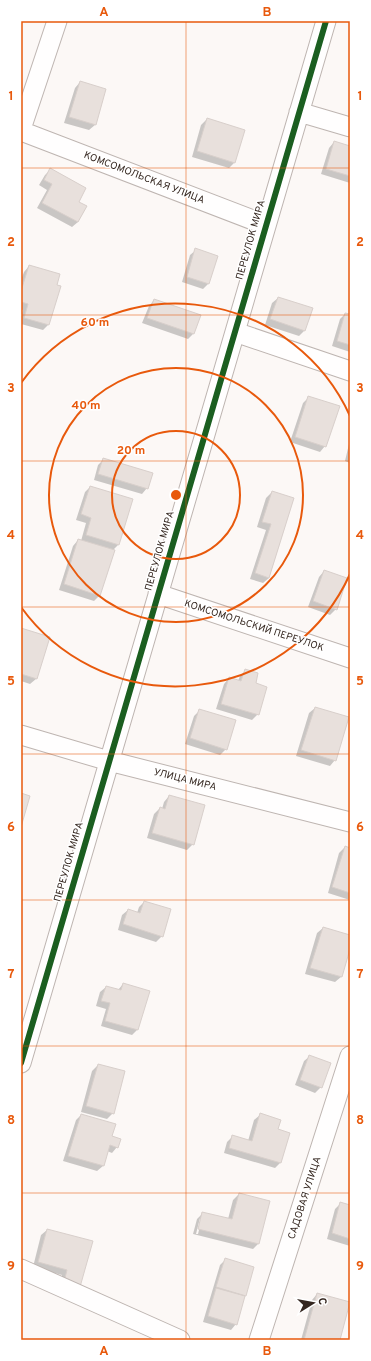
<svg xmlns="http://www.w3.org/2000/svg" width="371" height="1361" font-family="Overpass,sans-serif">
	<rect width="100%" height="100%" fill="#fcf8f6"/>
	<path fill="#0003" fill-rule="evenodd" d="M 80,82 L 105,90 L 95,125 L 89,130 L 64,123 L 75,88 Z
		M 207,119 L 234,163 L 229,168 L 192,157 L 201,125 Z
		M 334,142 L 350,147 L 350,183 L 321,174 L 329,148 Z
		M 50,170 L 77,202 L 86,207 L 78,222 L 72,227 L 37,208 L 47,190 L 39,185 L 45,175 Z
		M 196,250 L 209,283 L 203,289 L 182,282 L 190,255 Z
		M 29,266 L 48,325 L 43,330 L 21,324 L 23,310 L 21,309 L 21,280 L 24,272 Z
		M 278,298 L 305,330 L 299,336 L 265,325 L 272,303 Z
		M 154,300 L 199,316 L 193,334 L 188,339 L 142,323 L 149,306 Z
		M 345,314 L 350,315 L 350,352 L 332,346 L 340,319 Z
		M 309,397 L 325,446 L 320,452 L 290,442 L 303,403 Z
		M 349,444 L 350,444 L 350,463 L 345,461 Z
		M 103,460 L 147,488 L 142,494 L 94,480 L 98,465 Z
		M 90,487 L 118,545 L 112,551 L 100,595 L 94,601 L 59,590 L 73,546 L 78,540 L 81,541 L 86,523 L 76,520 L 85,492 Z
		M 272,492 L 293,499 L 269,578 L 263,583 L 250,579 L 266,530 L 257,527 L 266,498 Z
		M 324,571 L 336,609 L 330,615 L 308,607 L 319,577 Z
		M 21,629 L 36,679 L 30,684 L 21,681 Z
		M 245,671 L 258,714 L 252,720 L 216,709 L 224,684 L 229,678 L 238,681 L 240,676 Z
		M 315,708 L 335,760 L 330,766 L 296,756 L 309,713 Z
		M 200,710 L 226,749 L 220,755 L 185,744 L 194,716 Z
		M 169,796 L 193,844 L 187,850 L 147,838 L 154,814 L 160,808 L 162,809 L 164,802 Z
		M 345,847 L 350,849 L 350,900 L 328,893 L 339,853 Z
		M 144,902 L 162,936 L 156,942 L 118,930 L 122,915 L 128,910 L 137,913 L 139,907 Z
		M 323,928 L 350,936 L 350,945 L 341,977 L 335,982 L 305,974 L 317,933 Z
		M 123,984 L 137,1030 L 132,1035 L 101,1026 L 106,1009 L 96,1006 L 100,992 L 106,987 L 118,990 Z
		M 310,1056 L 321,1087 L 315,1093 L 295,1085 L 304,1061 Z
		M 98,1065 L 113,1113 L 107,1119 L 81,1112 L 92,1071 Z
		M 81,1115 L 111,1137 L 117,1147 L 112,1153 L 107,1151 L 103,1166 L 97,1171 L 63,1161 L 76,1120 Z
		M 260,1115 L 277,1130 L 281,1162 L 275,1168 L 224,1153 L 227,1142 L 233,1136 L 248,1141 L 254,1120 Z
		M 239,1194 L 258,1244 L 253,1249 L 193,1234 L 197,1219 L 203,1213 L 228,1219 L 233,1200 ZM 200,1218 L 202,1218 L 198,1234 L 196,1234 Z
		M 341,1203 L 350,1206 L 350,1246 L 327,1239 L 335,1209 Z
		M 47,1230 L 92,1242 L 59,1288 L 62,1275 L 33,1267 L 41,1235 Z
		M 225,1260 L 253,1268 L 236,1324 L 231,1330 L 203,1322 L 220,1265 Z
		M 317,1294 L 339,1340 L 301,1340 L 312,1300 Z"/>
	<path fill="#e8e0dc" stroke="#d8cfcb" d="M 80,81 L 106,89 L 96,125 L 69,117 Z
		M 207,118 L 245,130 L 235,163 L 197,151 Z
		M 334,141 L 350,146 L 350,176 L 326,169 Z
		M 50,168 L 86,188 L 79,202 L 87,206 L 78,222 L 42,203 L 52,184 L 44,180 Z
		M 195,248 L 218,256 L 209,284 L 187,277 Z
		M 29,265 L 60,274 L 57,285 L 61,286 L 49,325 L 24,318 L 28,304 L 21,302 L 21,291 Z
		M 278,297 L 313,308 L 305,331 L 270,319 Z
		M 154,299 L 201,315 L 194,334 L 147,318 Z
		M 345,313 L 350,314 L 350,345 L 337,341 Z
		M 308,396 L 340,406 L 326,447 L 295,437 Z
		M 103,458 L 153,473 L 148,489 L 98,474 Z
		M 90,486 L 133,499 L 119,545 L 86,535 L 91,518 L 81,514 Z
		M 272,491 L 294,498 L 269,578 L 255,573 L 271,524 L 262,522 Z
		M 78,539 L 115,550 L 100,596 L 64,584 Z
		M 324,570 L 347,578 L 337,610 L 313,601 Z
		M 21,628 L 50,637 L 37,679 L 21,674 Z
		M 245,669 L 258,673 L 256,683 L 267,687 L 259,715 L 221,704 L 229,677 L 241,681 Z
		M 315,707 L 349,717 L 336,761 L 301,750 Z
		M 199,709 L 236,720 L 227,750 L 190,738 Z
		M 21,793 L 30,796 L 21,827 Z
		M 169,795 L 205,805 L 194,845 L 152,833 L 160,807 L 165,809 Z
		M 345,846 L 350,848 L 350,893 L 332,887 Z
		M 144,901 L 171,909 L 163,937 L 123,924 L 128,909 L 140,913 Z
		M 323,927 L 350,935 L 350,949 L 342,977 L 310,968 Z
		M 123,983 L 150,991 L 138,1030 L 105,1021 L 110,1003 L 101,1001 L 106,986 L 121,990 Z
		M 309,1055 L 331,1063 L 322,1088 L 300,1080 Z
		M 98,1064 L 125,1071 L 114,1114 L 86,1106 Z
		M 260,1113 L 281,1120 L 278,1129 L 290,1133 L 281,1163 L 229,1148 L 232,1135 L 252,1141 Z
		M 81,1114 L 116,1124 L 112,1136 L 121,1139 L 118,1148 L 110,1145 L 104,1166 L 68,1156 Z
		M 239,1193 L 270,1201 L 259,1244 L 198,1229 L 202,1212 L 232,1219 Z
		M 340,1202 L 350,1205 L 350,1239 L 332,1233 Z
		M 47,1229 L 93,1241 L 80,1287 L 64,1282 L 67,1270 L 38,1262 Z
		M 225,1258 L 254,1267 L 246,1296 L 216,1287 Z
		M 216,1288 L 245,1296 L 237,1325 L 208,1316 Z
		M 317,1293 L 350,1302 L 340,1340 L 304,1340 Z"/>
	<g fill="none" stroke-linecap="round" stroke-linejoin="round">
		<g stroke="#beb5b1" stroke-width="21">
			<path id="minor" d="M 299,112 L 350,127
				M 21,129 L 57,21
				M 21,131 L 266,225
				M 235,332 L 350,371
				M 158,594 L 350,658
				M 21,735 L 109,761 L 350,822
				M 21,1063 L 326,21
				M 21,1269 L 180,1340
				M 259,1340 L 350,1056"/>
		</g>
		<use href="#minor" stroke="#fffefe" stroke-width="19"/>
		<g stroke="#fff" stroke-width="8">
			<path id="cycleway" d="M 21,1063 L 326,21"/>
		</g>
		<use href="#cycleway" stroke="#1b5e20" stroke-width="6"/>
	</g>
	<path fill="none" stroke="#e8590c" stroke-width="1" stroke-opacity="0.55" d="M 186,21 L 186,1340M 21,168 L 350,168M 21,315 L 350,315M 21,461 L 350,461M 21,607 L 350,607M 21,754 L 350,754M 21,900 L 350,900M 21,1046 L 350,1046M 21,1193 L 350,1193"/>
	<g fill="none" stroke="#e8590c" stroke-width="2">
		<circle cx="176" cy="495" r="64"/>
		<circle cx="176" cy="495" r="127"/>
		<path d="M350 574A191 191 0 0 1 21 607M21 383A191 191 0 0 1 350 416"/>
	</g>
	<g text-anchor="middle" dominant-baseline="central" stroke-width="3" stroke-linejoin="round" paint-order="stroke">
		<g font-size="10" fill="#34261f" stroke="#fff">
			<text transform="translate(144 178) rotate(21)">КОМСОМОЛЬСКАЯ УЛИЦА</text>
			<text transform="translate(251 240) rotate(-74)">ПЕРЕУЛОК МИРА</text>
			<text transform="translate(160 551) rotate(-74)">ПЕРЕУЛОК МИРА</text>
			<text transform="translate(254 626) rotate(18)">КОМСОМОЛЬСКИЙ ПЕРЕУЛОК</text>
			<text transform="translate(185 780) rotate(14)">УЛИЦА МИРА</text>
			<text transform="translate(69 862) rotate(-74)">ПЕРЕУЛОК МИРА</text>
			<text transform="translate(305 1198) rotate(-72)">САДОВАЯ УЛИЦА</text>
		</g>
	</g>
	<circle cx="176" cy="495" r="6" fill="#e8590c" stroke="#fff" stroke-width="2"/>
	<g font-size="12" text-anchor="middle" font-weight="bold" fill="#e8590c" stroke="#fff" stroke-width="3" stroke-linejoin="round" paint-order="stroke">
		<text x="95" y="326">60 m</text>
		<text x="86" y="409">40 m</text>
		<text x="131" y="454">20 m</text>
	</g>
	<rect width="371" height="1361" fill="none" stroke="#ffffff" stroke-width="44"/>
	<g transform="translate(313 1303) rotate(79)" stroke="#ffffff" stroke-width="3" paint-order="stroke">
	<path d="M0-3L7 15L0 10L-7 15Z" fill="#34261f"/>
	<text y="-6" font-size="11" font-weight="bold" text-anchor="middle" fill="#34261f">С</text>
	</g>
	<rect x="22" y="22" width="327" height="1317" fill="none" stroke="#e8590c" stroke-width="1.5"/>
	<g font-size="13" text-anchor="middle" font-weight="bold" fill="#e8590c">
		<text x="104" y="16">A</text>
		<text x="267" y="16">B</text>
		<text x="11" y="100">1</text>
		<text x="360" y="100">1</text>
		<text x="11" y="246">2</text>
		<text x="360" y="246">2</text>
		<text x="11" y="392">3</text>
		<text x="360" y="392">3</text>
		<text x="11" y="539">4</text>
		<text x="360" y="539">4</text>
		<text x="11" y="685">5</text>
		<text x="360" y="685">5</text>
		<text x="11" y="831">6</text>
		<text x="360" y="831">6</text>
		<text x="11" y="978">7</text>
		<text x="360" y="978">7</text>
		<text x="11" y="1124">8</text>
		<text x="360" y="1124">8</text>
		<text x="11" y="1270">9</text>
		<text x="360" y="1270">9</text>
		<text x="104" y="1355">A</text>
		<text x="267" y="1355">B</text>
	</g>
</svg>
